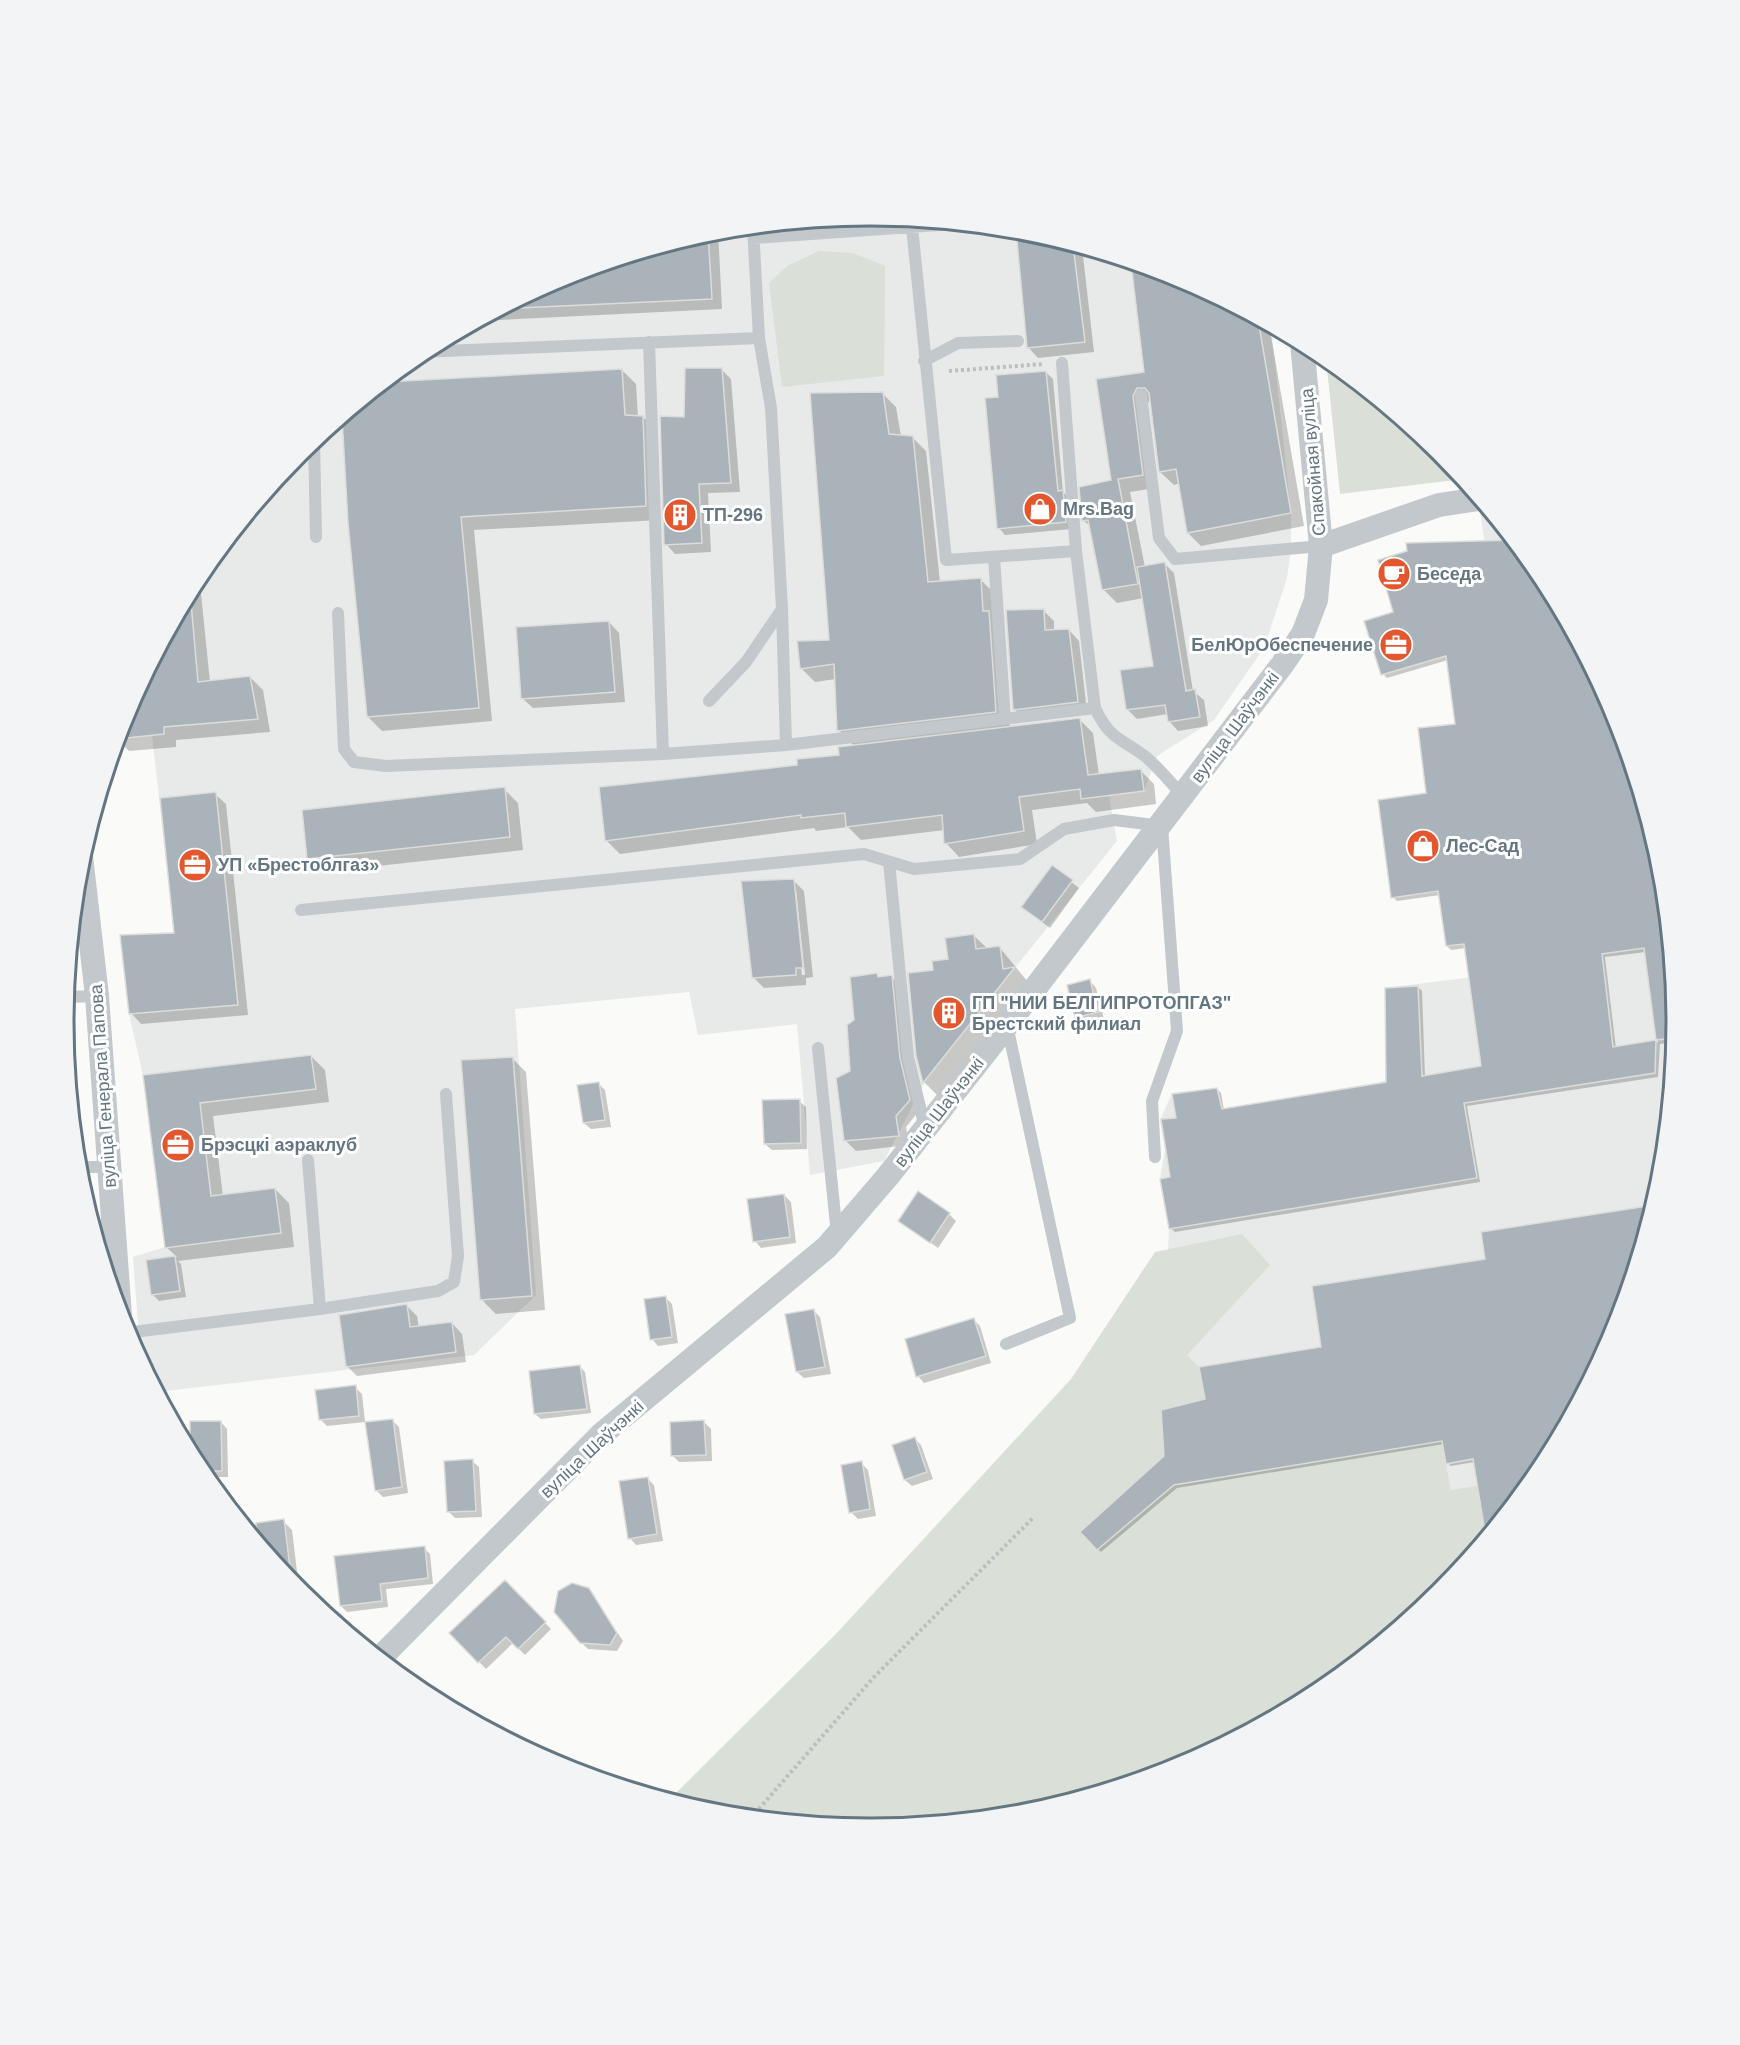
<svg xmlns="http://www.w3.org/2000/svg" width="1740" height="2045" font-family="Arial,sans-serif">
	<rect width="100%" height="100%" fill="#fafaf8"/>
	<path fill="#e8e9e9" d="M 870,216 L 1028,231 L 1179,277 L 1271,326 L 1291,513 L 1291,549 L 1287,578 L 1264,648 L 1214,720 L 1157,756 L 1144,791 L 1109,796 L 1117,841 L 928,1076 L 884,1161 L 810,1175 L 797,1024 L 698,1035 L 689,992 L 515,1009 L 536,1295 L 474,1355 L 157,1392 L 141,1363 L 133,1257 L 165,1247 L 143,1075 L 129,1014 L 120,935 L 174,932 L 152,735 L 117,739 L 125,713 L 199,574 L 300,452 L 422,351 L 562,277 L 713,231 Z
		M 1488,510 L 1541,574 L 1662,865 L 1677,1022 L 1661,1180 L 1615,1332 L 1541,1471 L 1490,1533 L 1485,1534 L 1451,1490 L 1442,1442 L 1174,1485 L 1097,1550 L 1080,1532 L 1166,1454 L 1161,1410 L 1169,1229 L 1160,1179 L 1165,1149 L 1160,1120 L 1172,1093 L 1217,1088 L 1222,1109 L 1380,1083 L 1386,1080 L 1385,988 L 1490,975 L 1440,617 L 1494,609 L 1480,511 Z"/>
	<path fill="#dadfd7" d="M 819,251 L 853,253 L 885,266 L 884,376 L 782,387 L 769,283 L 787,266 Z
		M 1326,358 L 1441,452 L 1463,479 L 1340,494 Z
		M 1242,1234 L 1270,1265 L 1187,1355 L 1199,1367 L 1205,1399 L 1161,1410 L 1166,1454 L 1080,1532 L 1097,1550 L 1174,1485 L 1442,1441 L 1451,1490 L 1477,1486 L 1485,1533 L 1490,1533 L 1440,1593 L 1318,1694 L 1179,1768 L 1027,1814 L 870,1829 L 712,1814 L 668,1801 L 835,1635 L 1071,1379 L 1155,1252 Z"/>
	<path fill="#0003" fill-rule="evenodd" d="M 870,216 L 918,220 L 786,233 L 778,225 Z
		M 718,230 L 722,309 L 479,321 L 561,277 Z
		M 1049,238 L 1082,247 L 1094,352 L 1038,358 L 1028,347 L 1018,242 Z
		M 1133,263 L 1179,277 L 1278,330 L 1279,334 L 1271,336 L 1304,526 L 1201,546 L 1188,533 L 1180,483 L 1174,485 L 1160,472 L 1151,397 L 1145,410 L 1155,488 L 1130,492 L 1145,567 L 1165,564 L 1174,573 L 1193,691 L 1204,700 L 1208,726 L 1178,731 L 1169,721 L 1168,714 L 1137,719 L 1128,710 L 1155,667 L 1144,598 L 1117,603 L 1104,590 L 1092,528 L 1083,520 L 1113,482 L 1098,381 L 1146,373 Z
		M 622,370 L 636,384 L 638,417 L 643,417 L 657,431 L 660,520 L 474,530 L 492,721 L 382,731 L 368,717 L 350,523 L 343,416 L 383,384 Z
		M 722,370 L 731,379 L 740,492 L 708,493 L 711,552 L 675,554 L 666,544 L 686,419 Z
		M 1046,372 L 1053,379 L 1063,492 L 1069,498 L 1072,529 L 1005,535 L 999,528 L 999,398 Z
		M 882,393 L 896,407 L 901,436 L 912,437 L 926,451 L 940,582 L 980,579 L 994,593 L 1003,626 L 1010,728 L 1080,720 L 1093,733 L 1099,775 L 1140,770 L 1154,784 L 1156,804 L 1096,812 L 1087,803 L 1032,810 L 1037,844 L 959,857 L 946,843 L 945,830 L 861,840 L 848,827 L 816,831 L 814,828 L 620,854 L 606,840 L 799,766 L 840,756 L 855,747 L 839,730 L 836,679 L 815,682 L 801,668 L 831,641 Z
		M 1501,526 L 1541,574 L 1662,865 L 1677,1022 L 1675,1042 L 1660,1044 L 1658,1077 L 1467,1106 L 1480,1182 L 1175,1232 L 1170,1228 L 1178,1119 L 1217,1089 L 1221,1093 L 1224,1110 L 1387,1083 L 1418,987 L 1422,991 L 1425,1077 L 1483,1067 L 1466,948 L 1451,950 L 1447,946 L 1440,895 L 1397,901 L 1393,897 L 1428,795 L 1457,725 L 1448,660 L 1387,678 L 1383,674 L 1395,613 L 1503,541 ZM 1646,952 L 1658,1042 L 1616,1048 L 1605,957 Z
		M 199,574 L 210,682 L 250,677 L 263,690 L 270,732 L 176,740 L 176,747 L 129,751 L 117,739 L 125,713 Z
		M 1043,610 L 1054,621 L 1054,631 L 1069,630 L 1079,641 L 1087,712 L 1024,719 L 1014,709 Z
		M 609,622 L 619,633 L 625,702 L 533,708 L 522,698 Z
		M 504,789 L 518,803 L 523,850 L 323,872 L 309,858 Z
		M 215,794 L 226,804 L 248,1015 L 141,1024 L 131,1013 L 175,934 Z
		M 1052,867 L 1079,888 L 1050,928 L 1030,913 Z
		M 793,880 L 804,891 L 813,977 L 806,978 L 806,985 L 764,988 L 754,978 ZM 793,889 L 796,889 L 805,975 L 802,975 Z
		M 973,935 L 988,949 L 1000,948 L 1028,982 L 938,1096 L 924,1082 L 918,1055 L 949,960 Z
		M 877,975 L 880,978 L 891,977 L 902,987 L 919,1111 L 906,1127 L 909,1145 L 856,1151 L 845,1140 L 856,1021 Z
		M 1090,981 L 1096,988 L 1104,1019 L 1083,1024 L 1077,1017 Z
		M 311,1056 L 325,1070 L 329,1102 L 213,1116 L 223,1196 L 275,1189 L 289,1203 L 294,1247 L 178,1261 L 181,1264 L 186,1297 L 159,1301 L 152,1294 L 147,1261 L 177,1257 L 166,1247 L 145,1076 Z
		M 512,1058 L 526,1072 L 545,1310 L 496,1314 L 482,1300 Z
		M 599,1084 L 605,1090 L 611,1127 L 591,1129 L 584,1123 Z
		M 799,1101 L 806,1107 L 807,1149 L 772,1150 L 765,1144 Z
		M 784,1195 L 791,1202 L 796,1243 L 761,1248 L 755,1241 Z
		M 1653,1207 L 1615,1332 L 1541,1471 L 1475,1462 L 1450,1466 L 1444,1444 L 1177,1488 L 1101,1552 L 1082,1532 L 1165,1456 L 1207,1400 L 1323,1349 L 1487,1260 Z
		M 949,1214 L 956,1221 L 938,1248 L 900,1221 Z
		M 665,1297 L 672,1304 L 678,1343 L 658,1346 L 652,1339 Z
		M 407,1306 L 417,1316 L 419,1328 L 452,1323 L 462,1334 L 466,1362 L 357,1376 L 347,1366 Z
		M 813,1310 L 820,1317 L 831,1374 L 804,1378 L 797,1372 Z
		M 974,1320 L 980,1326 L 991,1363 L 924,1383 L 918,1376 Z
		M 580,1367 L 585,1372 L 591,1413 L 541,1419 L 535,1414 Z
		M 355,1387 L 362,1394 L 365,1422 L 327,1426 L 320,1419 Z
		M 392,1420 L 399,1427 L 408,1493 L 383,1497 L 376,1490 Z
		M 221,1422 L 227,1429 L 228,1477 L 204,1477 L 199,1471 Z
		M 704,1422 L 711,1429 L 712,1461 L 679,1462 L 672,1455 Z
		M 915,1439 L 921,1445 L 933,1479 L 912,1486 L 905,1480 Z
		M 472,1461 L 479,1467 L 482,1517 L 455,1518 L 449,1512 Z
		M 861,1463 L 868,1470 L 876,1516 L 858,1519 L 851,1512 Z
		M 647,1478 L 654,1485 L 663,1541 L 636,1545 L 630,1538 Z
		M 283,1521 L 292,1530 L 299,1588 L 295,1588 L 244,1526 Z
		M 424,1548 L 430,1554 L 433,1584 L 386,1589 L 388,1607 L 347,1612 L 341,1606 Z
		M 505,1582 L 551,1629 L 525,1655 L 513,1643 L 486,1669 L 451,1633 Z
		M 589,1590 L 623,1641 L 617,1651 L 588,1649 L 581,1642 Z"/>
	<path fill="#aab3b9" stroke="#dcdcda" stroke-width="1.5" fill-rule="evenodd" d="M 708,232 L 712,299 L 500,309 L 561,277 Z
		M 1046,237 L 1073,245 L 1085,342 L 1027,348 L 1017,241 Z
		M 1131,263 L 1179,277 L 1258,319 L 1291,513 L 1187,533 L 1176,469 L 1159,472 L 1149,393 L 1145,388 L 1137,388 L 1133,396 L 1143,475 L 1118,479 L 1138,584 L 1102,590 L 1088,520 L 1082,521 L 1079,487 L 1111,480 L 1096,379 L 1144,372 Z
		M 685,368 L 722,368 L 731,483 L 699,484 L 702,543 L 664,545 L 660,416 L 684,417 Z
		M 622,369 L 625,415 L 643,416 L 646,506 L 461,517 L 479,708 L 367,717 L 348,523 L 342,417 L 385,382 Z
		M 1046,371 L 1058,491 L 1063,490 L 1066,522 L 997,529 L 985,398 L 998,397 L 996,375 Z
		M 883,392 L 889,434 L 913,436 L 928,582 L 981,578 L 983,611 L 989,611 L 996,712 L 837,731 L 834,664 L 800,669 L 797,641 L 829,640 L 810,393 Z
		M 1513,540 L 1541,574 L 1616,714 L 1662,865 L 1677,1023 L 1676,1038 L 1656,1040 L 1655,1073 L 1464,1103 L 1477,1178 L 1169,1229 L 1160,1179 L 1170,1177 L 1161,1119 L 1176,1118 L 1172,1094 L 1217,1088 L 1222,1109 L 1386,1082 L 1385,988 L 1418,986 L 1422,1076 L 1481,1066 L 1464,944 L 1446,946 L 1438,891 L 1391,898 L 1378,800 L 1426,793 L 1418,728 L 1455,724 L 1446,656 L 1381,675 L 1364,621 L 1393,612 L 1378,560 L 1407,551 L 1406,543 ZM 1644,948 L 1656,1040 L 1613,1047 L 1602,954 Z
		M 1165,562 L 1186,691 L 1195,689 L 1200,717 L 1168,722 L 1165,705 L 1126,710 L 1120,670 L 1153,666 L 1137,567 Z
		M 190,591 L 198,682 L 250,676 L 258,719 L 164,727 L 164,734 L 117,739 L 125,713 Z
		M 1044,609 L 1045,630 L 1069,629 L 1078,702 L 1013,710 L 1006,610 Z
		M 609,621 L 615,692 L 521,699 L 516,627 Z
		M 1080,718 L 1088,775 L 1141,769 L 1144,791 L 1081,799 L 1080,789 L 1019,797 L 1024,831 L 944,844 L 942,815 L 846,827 L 845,813 L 801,818 L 801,815 L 605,841 L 599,787 L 797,765 L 797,759 L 839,755 L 838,747 Z
		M 505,787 L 510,837 L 307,859 L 302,810 Z
		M 216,792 L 238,1005 L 129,1014 L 120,935 L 174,933 L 160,798 Z
		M 1052,865 L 1073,880 L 1042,922 L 1021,907 Z
		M 794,879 L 803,968 L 796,968 L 796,975 L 752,978 L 741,881 Z
		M 974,934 L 976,949 L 1000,946 L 1003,969 L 1015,967 L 923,1083 L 916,1056 L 908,973 L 933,970 L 932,961 L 948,959 L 945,938 Z
		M 877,973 L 878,977 L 892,975 L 900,1058 L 910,1100 L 896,1116 L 899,1136 L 844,1141 L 836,1078 L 850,1071 L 847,1025 L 854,1020 L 850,977 Z
		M 1090,979 L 1098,1012 L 1075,1018 L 1067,985 Z
		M 311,1055 L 316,1089 L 200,1103 L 211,1196 L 275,1188 L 281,1233 L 165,1248 L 143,1075 Z
		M 513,1057 L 532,1296 L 480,1300 L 461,1060 Z
		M 599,1082 L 605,1120 L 583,1123 L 577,1085 Z
		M 800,1099 L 801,1143 L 764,1144 L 762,1100 Z
		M 918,1191 L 950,1213 L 930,1243 L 898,1221 Z
		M 784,1194 L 790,1237 L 753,1242 L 747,1199 Z
		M 1654,1205 L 1615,1332 L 1541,1471 L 1486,1538 L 1473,1459 L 1446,1464 L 1442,1441 L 1174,1485 L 1097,1550 L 1080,1532 L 1164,1456 L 1161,1410 L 1205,1399 L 1199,1367 L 1321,1347 L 1312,1286 L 1485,1259 L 1481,1232 Z
		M 175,1256 L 180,1291 L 151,1295 L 146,1260 Z
		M 666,1296 L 672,1337 L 650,1340 L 644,1299 Z
		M 407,1304 L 410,1327 L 452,1322 L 456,1352 L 346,1367 L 339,1315 Z
		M 814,1309 L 825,1367 L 796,1372 L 785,1314 Z
		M 974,1318 L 986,1356 L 916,1377 L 905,1339 Z
		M 580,1365 L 587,1409 L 534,1414 L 529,1371 Z
		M 356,1385 L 359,1416 L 319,1420 L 315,1390 Z
		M 393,1419 L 402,1487 L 375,1491 L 365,1422 Z
		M 704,1420 L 706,1455 L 671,1456 L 670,1422 Z
		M 190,1421 L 221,1421 L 222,1471 L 199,1471 L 190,1455 Z
		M 915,1437 L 927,1472 L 904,1480 L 892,1445 Z
		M 473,1459 L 476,1511 L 447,1512 L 444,1461 Z
		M 862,1461 L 870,1509 L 849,1513 L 841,1465 Z
		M 648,1477 L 657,1534 L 628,1539 L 619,1481 Z
		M 284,1519 L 292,1584 L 259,1544 L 256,1523 Z
		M 425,1546 L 428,1578 L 380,1584 L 382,1601 L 340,1606 L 334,1556 Z
		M 505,1580 L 546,1622 L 518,1649 L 506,1637 L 478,1663 L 449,1633 Z
		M 572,1583 L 589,1588 L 617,1633 L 610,1645 L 580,1643 L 554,1612 L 558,1591 Z"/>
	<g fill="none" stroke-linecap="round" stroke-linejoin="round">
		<path stroke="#bbbfc2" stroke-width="4" stroke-dasharray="3 3" stroke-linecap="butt" d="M 949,371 L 1044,364
			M 751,1818 L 874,1677 L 1033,1518"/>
		<path stroke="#c3c8cc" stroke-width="12" d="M 912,227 L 946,560 L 1076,551 L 1095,708 C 1110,740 1121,738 1146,757 C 1159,768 1171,783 1183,796
			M 754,238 L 953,224
			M 649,342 L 663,754
			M 421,352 L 759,338
			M 924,361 L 958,343 L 1018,341
			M 1062,363 L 1076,551
			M 1141,395 L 1159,538 L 1175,559 L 1321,546
			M 314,440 L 316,537
			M 994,557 L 1005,719
			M 338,613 L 344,749 L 354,762 L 386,766 L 663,754 L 786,745 L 782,609
			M 709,701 L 746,662 L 782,609 L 771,408 L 759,338 L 753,227
			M 786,745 L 1095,708
			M 889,862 L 908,1057 L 925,1128
			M 301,910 L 864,854 L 914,869 L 1020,859 L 1064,829 L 1114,820 L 1162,826 L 1177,1031 L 1152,1101 L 1155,1157
			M 66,997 L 97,996
			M 818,1048 L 837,1235
			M 308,1160 L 320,1309
			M 77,1167 L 109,1167
			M 125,1333 L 320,1309 L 438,1291 L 454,1282 L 458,1256 L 446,1094
			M 1006,1344 L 1070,1318 L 1007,1025"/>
		<path stroke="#c3c8cc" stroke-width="24" d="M 1321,546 L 1439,505 L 1479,499
			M 81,856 L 97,996 L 120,1316
			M 379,1659 L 602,1434 L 827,1247 L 888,1176 L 1007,1025 L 1282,665 L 1303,634 L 1316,600 L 1321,546 L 1302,343"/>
	</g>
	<defs>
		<g id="shop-disc" transform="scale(1.725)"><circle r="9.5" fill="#e4572e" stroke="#fff"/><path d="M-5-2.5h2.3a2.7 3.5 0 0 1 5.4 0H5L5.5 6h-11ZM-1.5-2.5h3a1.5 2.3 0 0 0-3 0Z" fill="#fff"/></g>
		<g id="building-disc" transform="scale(1.725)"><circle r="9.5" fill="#e4572e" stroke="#fff"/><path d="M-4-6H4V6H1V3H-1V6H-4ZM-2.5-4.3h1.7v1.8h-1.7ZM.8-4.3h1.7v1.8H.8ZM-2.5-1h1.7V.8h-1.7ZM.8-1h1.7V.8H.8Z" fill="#fff"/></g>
		<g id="cafe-disc" transform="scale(1.725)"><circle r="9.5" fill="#e4572e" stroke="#fff"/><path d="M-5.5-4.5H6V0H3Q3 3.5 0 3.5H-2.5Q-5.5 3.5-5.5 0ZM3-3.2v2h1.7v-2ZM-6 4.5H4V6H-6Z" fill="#fff"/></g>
		<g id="office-disc" transform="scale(1.725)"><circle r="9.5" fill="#e4572e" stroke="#fff"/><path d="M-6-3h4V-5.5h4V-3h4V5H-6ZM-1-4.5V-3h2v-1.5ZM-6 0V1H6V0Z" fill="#fff"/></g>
	</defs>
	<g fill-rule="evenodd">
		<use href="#shop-disc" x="1040" y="509"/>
		<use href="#building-disc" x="680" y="515"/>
		<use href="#cafe-disc" x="1394" y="574"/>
		<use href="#office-disc" x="1396" y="645"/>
		<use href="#shop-disc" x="1423" y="846"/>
		<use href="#office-disc" x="195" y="865"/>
		<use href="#building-disc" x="949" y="1013"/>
		<use href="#office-disc" x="178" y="1145"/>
	</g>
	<g text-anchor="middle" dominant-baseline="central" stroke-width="6" stroke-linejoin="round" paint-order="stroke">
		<g font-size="18" fill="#657683" stroke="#fff">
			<text transform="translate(1313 462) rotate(-95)">Спакойная вуліца</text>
			<text transform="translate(1235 727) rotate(-53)">вуліца Шаўчэнкі</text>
			<text transform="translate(103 1086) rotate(-94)">вуліца Генерала Папова</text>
			<text transform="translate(939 1112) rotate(-52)">вуліца Шаўчэнкі</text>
			<text transform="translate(592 1449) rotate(-43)">вуліца Шаўчэнкі</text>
		</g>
		<g font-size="18" font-weight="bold" fill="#657683" stroke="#fff" text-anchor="start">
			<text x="1063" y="509">Mrs.Bag</text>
			<text x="703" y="515">ТП-296</text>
			<text x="1417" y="574">Беседа</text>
			<text x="1373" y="645" text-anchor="end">БелЮрОбеспечение</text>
			<text x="1446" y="846">Лес-Сад</text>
			<text x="218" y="865">УП «Брестоблгаз»</text>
			<text x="972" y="1003">ГП "НИИ БЕЛГИПРОТОПГАЗ"<tspan x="972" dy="21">Брестский филиал</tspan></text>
			<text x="201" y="1145">Брэсцкі аэраклуб</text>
		</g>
	</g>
	<path d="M0 0H1740V2045H0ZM74 1022a796 796 0 1 1 1592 0a796 796 0 1 1-1592 0Z" fill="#f3f4f5" fill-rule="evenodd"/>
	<path fill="none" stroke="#657683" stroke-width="3" d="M74 1022a796 796 0 1 1 1592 0a796 796 0 1 1-1592 0Z"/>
</svg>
